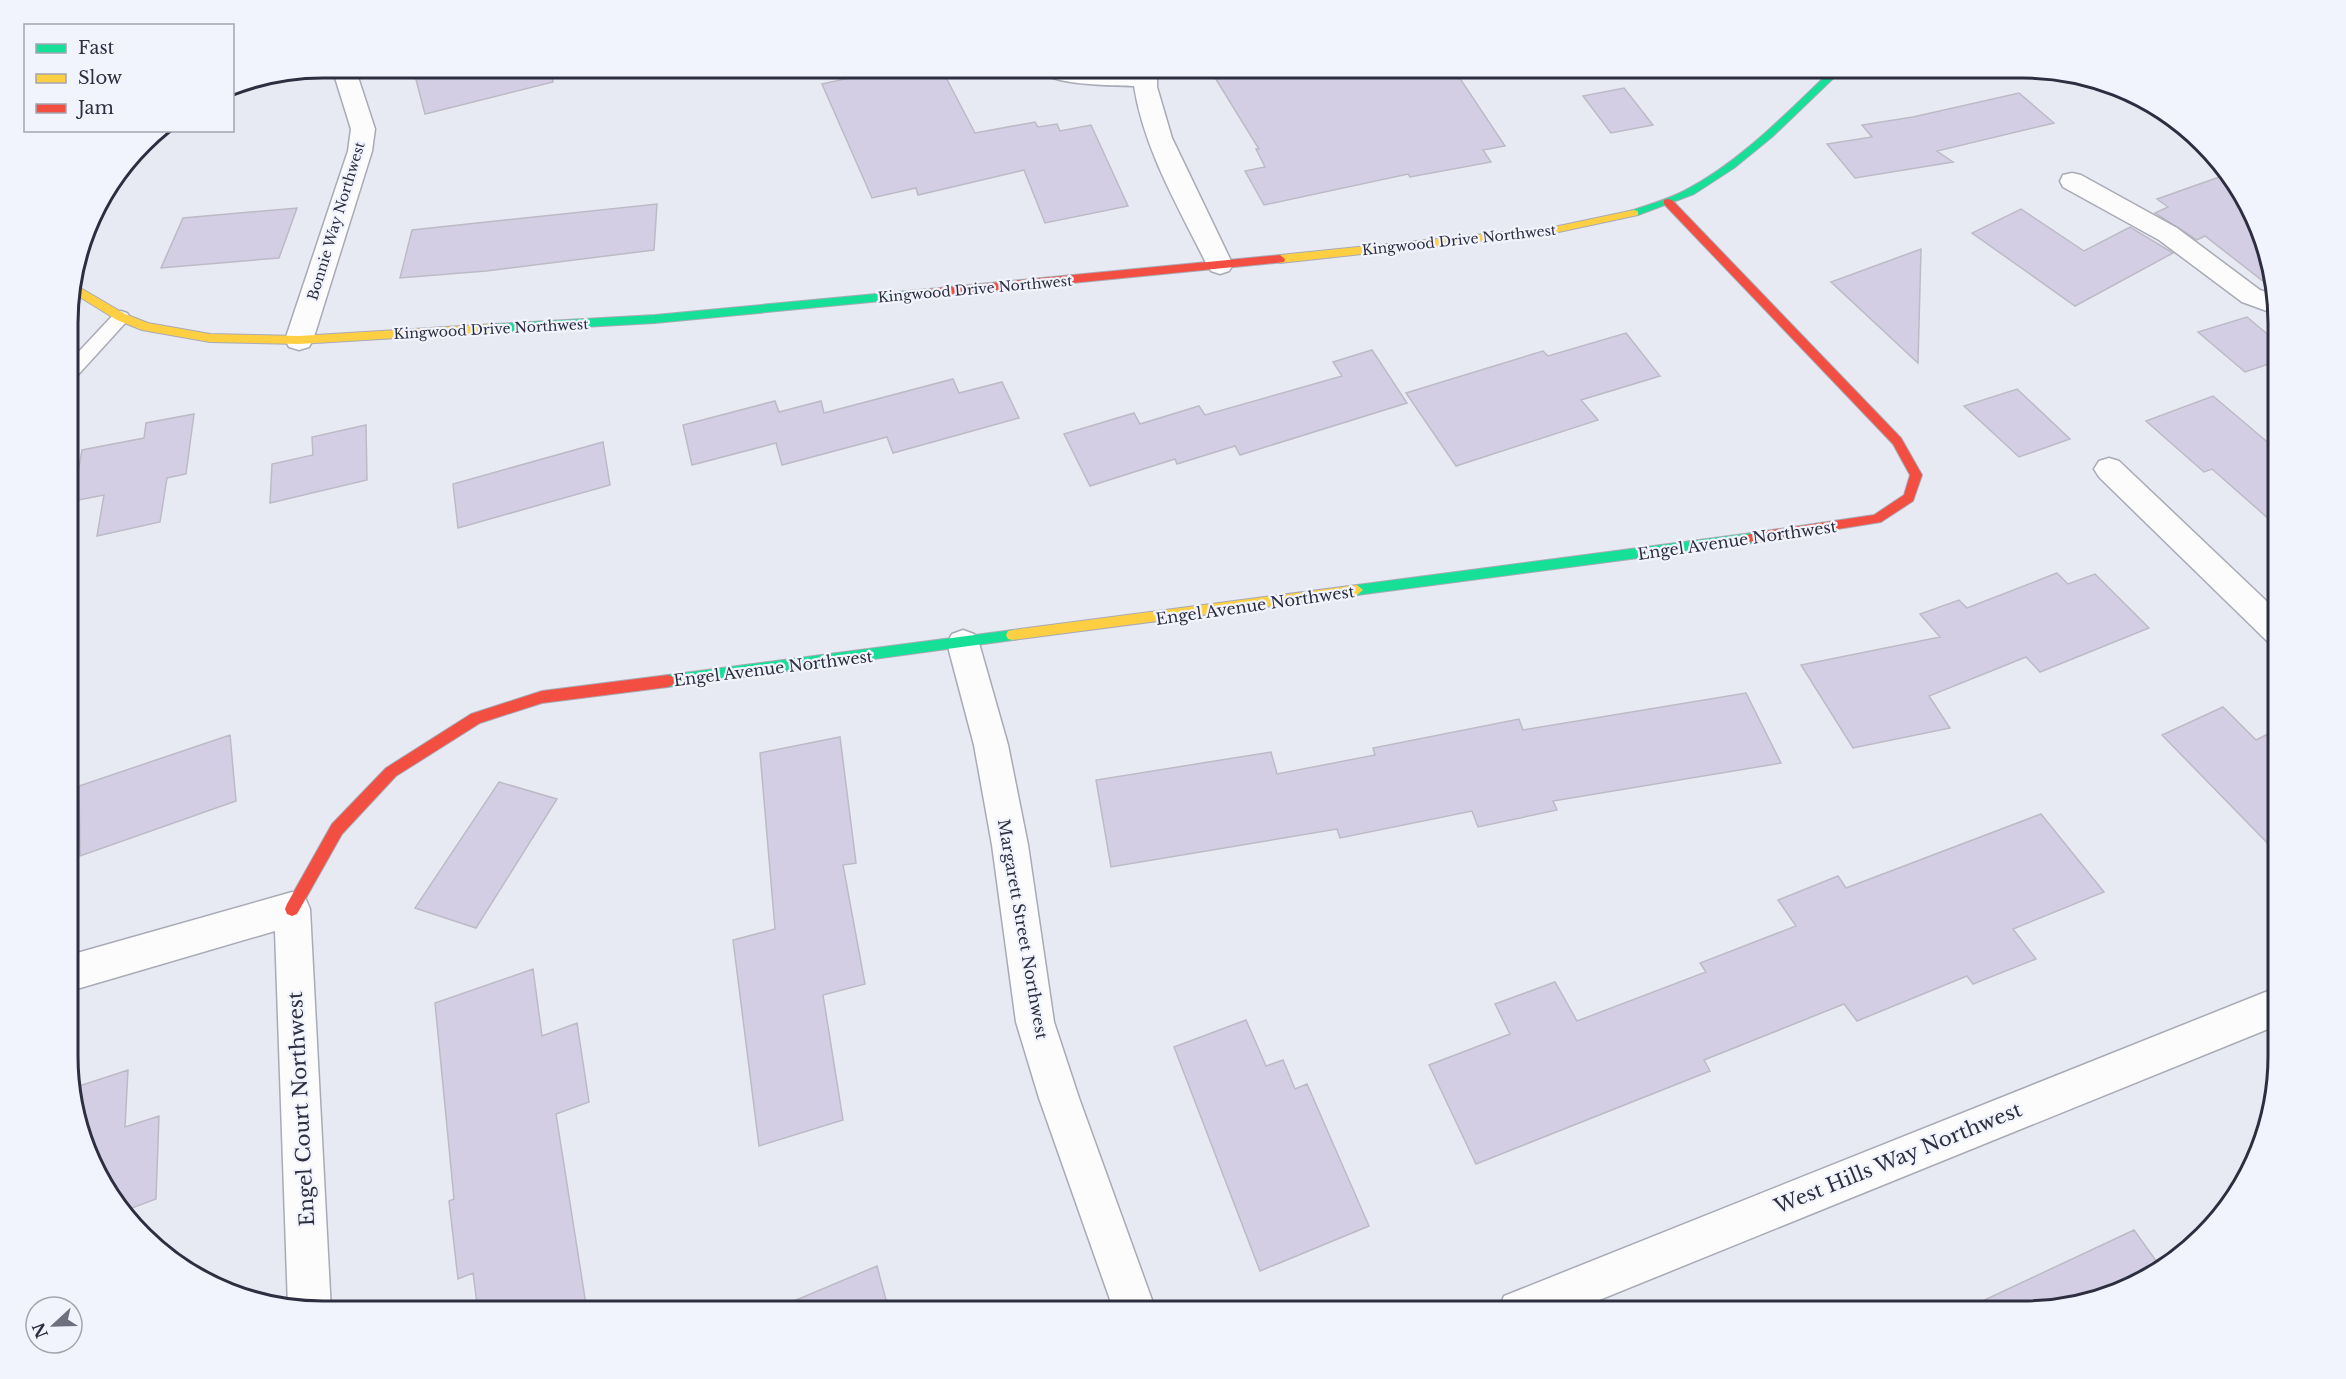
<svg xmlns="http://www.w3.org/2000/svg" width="2346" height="1379" font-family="'Libre Baskerville',serif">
	<rect width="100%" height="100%" fill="#e8eaf3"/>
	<path fill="#d4cee4" stroke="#bcbac6" stroke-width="1.5" d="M 413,68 L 551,68 L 553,82 L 425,114 Z
		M 895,68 L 941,68 L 975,133 L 1035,122 L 1038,127 L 1057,124 L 1060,131 L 1091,125 L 1128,206 L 1045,223 L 1024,170 L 918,195 L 916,188 L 872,198 L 822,84 Z
		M 1209,68 L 1288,68 L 1291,72 L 1318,68 L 1453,68 L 1505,146 L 1483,150 L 1491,162 L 1410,177 L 1408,174 L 1264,205 L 1245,171 L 1265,167 L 1256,149 L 1259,149 Z
		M 1624,88 L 1653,125 L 1611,133 L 1583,96 Z
		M 2019,93 L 2054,123 L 1937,151 L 1953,162 L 1855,178 L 1827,144 L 1872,137 L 1862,125 L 1913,117 Z
		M 2228,174 L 2244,195 L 2273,289 L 2205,236 L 2197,240 L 2155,213 L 2168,207 L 2157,199 Z
		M 657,204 L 654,250 L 486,271 L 400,278 L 412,230 Z
		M 297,208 L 279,258 L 161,268 L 183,218 Z
		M 2021,209 L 2084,251 L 2130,227 L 2173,253 L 2075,306 L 1972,233 Z
		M 1921,249 L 1918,363 L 1831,282 Z
		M 2247,317 L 2278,343 L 2278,361 L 2245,372 L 2198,332 Z
		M 1626,333 L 1660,376 L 1581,400 L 1598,420 L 1456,466 L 1406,393 L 1543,351 L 1548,356 Z
		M 1372,350 L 1407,403 L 1240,455 L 1235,446 L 1177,464 L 1175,459 L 1090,486 L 1064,434 L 1134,413 L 1140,424 L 1199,406 L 1205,415 L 1342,376 L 1333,362 Z
		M 953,379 L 959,393 L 1002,382 L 1019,418 L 893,453 L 887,437 L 782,465 L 776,443 L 692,465 L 683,425 L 775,401 L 779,412 L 821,401 L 824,413 Z
		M 2017,389 L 2070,439 L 2019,457 L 1964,406 Z
		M 2213,396 L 2278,451 L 2278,527 L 2212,469 L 2204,472 L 2146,421 Z
		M 194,414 L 186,474 L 167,478 L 160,522 L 97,536 L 104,495 L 73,501 L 82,450 L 144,438 L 146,423 Z
		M 366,425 L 367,480 L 270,503 L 272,464 L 313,455 L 312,437 Z
		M 603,442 L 610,485 L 458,528 L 453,484 Z
		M 2057,573 L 2068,584 L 2095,574 L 2149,628 L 2040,672 L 2026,657 L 1929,696 L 1950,728 L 1853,748 L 1801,665 L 1940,637 L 1920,614 L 1959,600 L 1967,608 Z
		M 1746,693 L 1781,763 L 1553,801 L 1557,810 L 1478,827 L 1472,811 L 1340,838 L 1337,829 L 1111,867 L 1096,780 L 1271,752 L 1277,774 L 1375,755 L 1373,748 L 1519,719 L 1523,730 Z
		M 2223,707 L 2256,740 L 2278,729 L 2278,854 L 2162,735 Z
		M 230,735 L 236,801 L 80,856 L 79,786 Z
		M 840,737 L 856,863 L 843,865 L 865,984 L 823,995 L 843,1120 L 759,1146 L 733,940 L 775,929 L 760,753 Z
		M 499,782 L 557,799 L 476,928 L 415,908 Z
		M 2041,814 L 2104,892 L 2013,929 L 2036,959 L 1973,984 L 1967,976 L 1857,1021 L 1844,1004 L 1704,1060 L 1710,1071 L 1476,1164 L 1429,1065 L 1510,1034 L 1495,1004 L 1555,982 L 1577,1021 L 1706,972 L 1700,963 L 1796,926 L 1778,900 L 1838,876 L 1846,888 Z
		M 533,969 L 542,1036 L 577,1023 L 589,1102 L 556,1114 L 587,1311 L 478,1311 L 473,1273 L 458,1279 L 449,1201 L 454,1199 L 435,1003 Z
		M 1246,1020 L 1266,1066 L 1283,1060 L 1295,1089 L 1307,1084 L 1369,1226 L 1260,1271 L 1174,1047 Z
		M 128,1070 L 125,1127 L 159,1116 L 156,1199 L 124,1211 L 110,1198 L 70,1089 Z
		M 2134,1230 L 2162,1269 L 2151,1277 L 2040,1311 L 1961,1311 Z
		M 877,1266 L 889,1311 L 770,1311 Z"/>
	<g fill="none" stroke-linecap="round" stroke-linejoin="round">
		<g stroke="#a8aab5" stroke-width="3">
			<path id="lane" d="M 121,311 L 127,313 L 130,317 L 127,321 L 76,377 L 70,378 L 70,361 L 115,313 Z"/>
		</g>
		<g stroke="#a8aab5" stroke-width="3">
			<path id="street" d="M 332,68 L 355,68 L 375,129 L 372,151 L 313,340 L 309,347 L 299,350 L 289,347 L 285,340 L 348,151 L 351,129 Z
				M 1036,68 L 1073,68 L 1134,72 L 1135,68 L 1157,68 L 1157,87 L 1172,138 L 1233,265 L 1229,271 L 1220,274 L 1211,271 L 1207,265 C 1179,208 1144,150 1134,86 C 1113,85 1049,86 1036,68 Z
				M 2072,173 L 2081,175 L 2177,228 L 2260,290 L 2275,295 L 2278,315 L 2242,302 L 2159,240 L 2063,187 L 2060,181 L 2063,175 Z
				M 2109,458 L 2119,461 L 2278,612 L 2278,645 L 2267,641 L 2099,477 L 2094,469 L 2099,461 Z
				M 963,630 L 974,634 L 979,643 L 1008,745 L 1028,845 L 1054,1022 L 1079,1098 L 1156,1311 L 1114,1311 L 1039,1098 L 1016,1022 L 992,845 L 974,745 L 947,643 L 952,634 Z
				M 292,892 L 305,897 L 310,909 L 331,1311 L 288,1307 L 275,931 L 70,991 L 70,955 Z
				M 2278,987 L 2278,1025 L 1572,1311 L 1498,1311 L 1504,1296 Z"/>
		</g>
		<g stroke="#a8aab5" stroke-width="2">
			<path id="fast" d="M 1834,68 L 1844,68 L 1772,137 L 1734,168 L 1694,194 L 1638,215 L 1630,215 L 1630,211 C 1649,205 1669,199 1686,190 C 1743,160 1788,111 1834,68 Z
				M 929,289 L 934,293 L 933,296 L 655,323 L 495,332 L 489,328 L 495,324 L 655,315 Z
				M 1752,533 L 1758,538 L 1752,543 L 1357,595 L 1351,590 L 1357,585 Z
				M 1013,630 L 1018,631 L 1020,635 L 1018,639 L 1013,640 L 668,687 L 663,685 L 661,681 L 663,677 L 668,675 Z"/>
		</g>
		<g stroke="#a8aab5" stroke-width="2">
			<path id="slow" d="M 1634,210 L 1638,211 L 1638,215 L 1554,233 L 1280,263 L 1275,259 L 1280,255 L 1554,227 Z
				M 72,283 L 125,314 L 148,323 L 210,334 L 299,336 L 495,324 L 501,328 L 495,332 L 299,344 L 210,342 L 142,330 L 117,320 L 70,291 Z
				M 1357,585 L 1363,590 L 1357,595 L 1013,640 L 1008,639 L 1006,635 L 1008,631 L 1013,630 Z"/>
		</g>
		<g stroke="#a8aab5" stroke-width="2">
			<path id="jam" d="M 1668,199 L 1672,200 L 1901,438 L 1922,475 L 1913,501 L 1881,522 L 1752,543 L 1748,541 L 1746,538 L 1748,535 L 1752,533 L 1874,515 L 1904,495 L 1910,475 L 1893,444 L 1664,204 L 1664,200 Z
				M 1280,255 L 1285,259 L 1284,262 L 929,297 L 924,293 L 929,289 Z
				M 668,675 L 673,677 L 675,681 L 673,685 L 668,687 L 542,703 L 480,723 L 396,776 L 342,834 L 297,914 L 292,916 L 287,914 L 285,909 L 287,904 L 332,824 L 386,768 L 471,714 L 542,691 Z"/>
		</g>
		<use href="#lane" fill="#fcfcfd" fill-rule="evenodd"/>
		<use href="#street" fill="#fcfcfd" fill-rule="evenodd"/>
		<use href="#fast" fill="#16e098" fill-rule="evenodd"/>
		<use href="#slow" fill="#ffcf43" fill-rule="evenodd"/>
		<use href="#jam" fill="#f24e42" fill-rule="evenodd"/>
	</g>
	<g text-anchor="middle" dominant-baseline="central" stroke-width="4.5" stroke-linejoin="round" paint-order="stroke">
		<g font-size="14" fill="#2d2e40" stroke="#f2f4fd">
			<text transform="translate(336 221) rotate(-73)">Bonnie Way Northwest</text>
			<text transform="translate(1459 240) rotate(-6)">Kingwood Drive Northwest</text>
			<text transform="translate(975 289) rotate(-5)">Kingwood Drive Northwest</text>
			<text transform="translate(491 329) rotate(-3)">Kingwood Drive Northwest</text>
		</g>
		<g font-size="16" fill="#2d2e40" stroke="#f2f4fd">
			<text transform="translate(1737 540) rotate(-8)">Engel Avenue Northwest</text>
			<text transform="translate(1255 605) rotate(-8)">Engel Avenue Northwest</text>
			<text transform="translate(773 668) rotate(-7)">Engel Avenue Northwest</text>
			<text transform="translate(1023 929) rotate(80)">Margarett Street Northwest</text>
		</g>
		<g font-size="20" fill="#2d2e40" stroke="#f2f4fd">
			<text transform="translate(301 1109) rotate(-93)">Engel Court Northwest</text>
			<text transform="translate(1898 1158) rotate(-22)">West Hills Way Northwest</text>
		</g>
	</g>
	<path d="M0 0H2346V1379H0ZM323 78H2023A245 245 0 0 1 2268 323V1056A245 245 0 0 1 2023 1301H323A245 245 0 0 1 78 1056V323A245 245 0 0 1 323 78Z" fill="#f2f4fd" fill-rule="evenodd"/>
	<path fill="none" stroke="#2d2e40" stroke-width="3" d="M323 78H2023A245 245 0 0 1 2268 323V1056A245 245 0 0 1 2023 1301H323A245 245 0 0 1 78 1056V323A245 245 0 0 1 323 78Z"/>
	<rect x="24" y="24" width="210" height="108" fill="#f2f4fd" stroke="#a3a5b1" stroke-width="1.5"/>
	<rect x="36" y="44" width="30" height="9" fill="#16e098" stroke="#a3a5b1" stroke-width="1.5"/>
	<text x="78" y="54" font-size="18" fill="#2d2e40">Fast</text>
	<rect x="36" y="74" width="30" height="9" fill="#ffcf43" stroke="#a3a5b1" stroke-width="1.5"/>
	<text x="78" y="84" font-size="18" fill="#2d2e40">Slow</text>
	<rect x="36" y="104" width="30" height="9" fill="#f24e42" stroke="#a3a5b1" stroke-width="1.5"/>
	<text x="78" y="114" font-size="18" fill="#2d2e40">Jam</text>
	<g transform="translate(54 1325) rotate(248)"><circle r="28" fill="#f2f4fd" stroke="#a3a5b1" stroke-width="1.5"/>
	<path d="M0-4.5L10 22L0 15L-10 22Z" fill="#6e707f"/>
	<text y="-9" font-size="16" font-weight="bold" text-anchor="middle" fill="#2d2e40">N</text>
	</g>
</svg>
